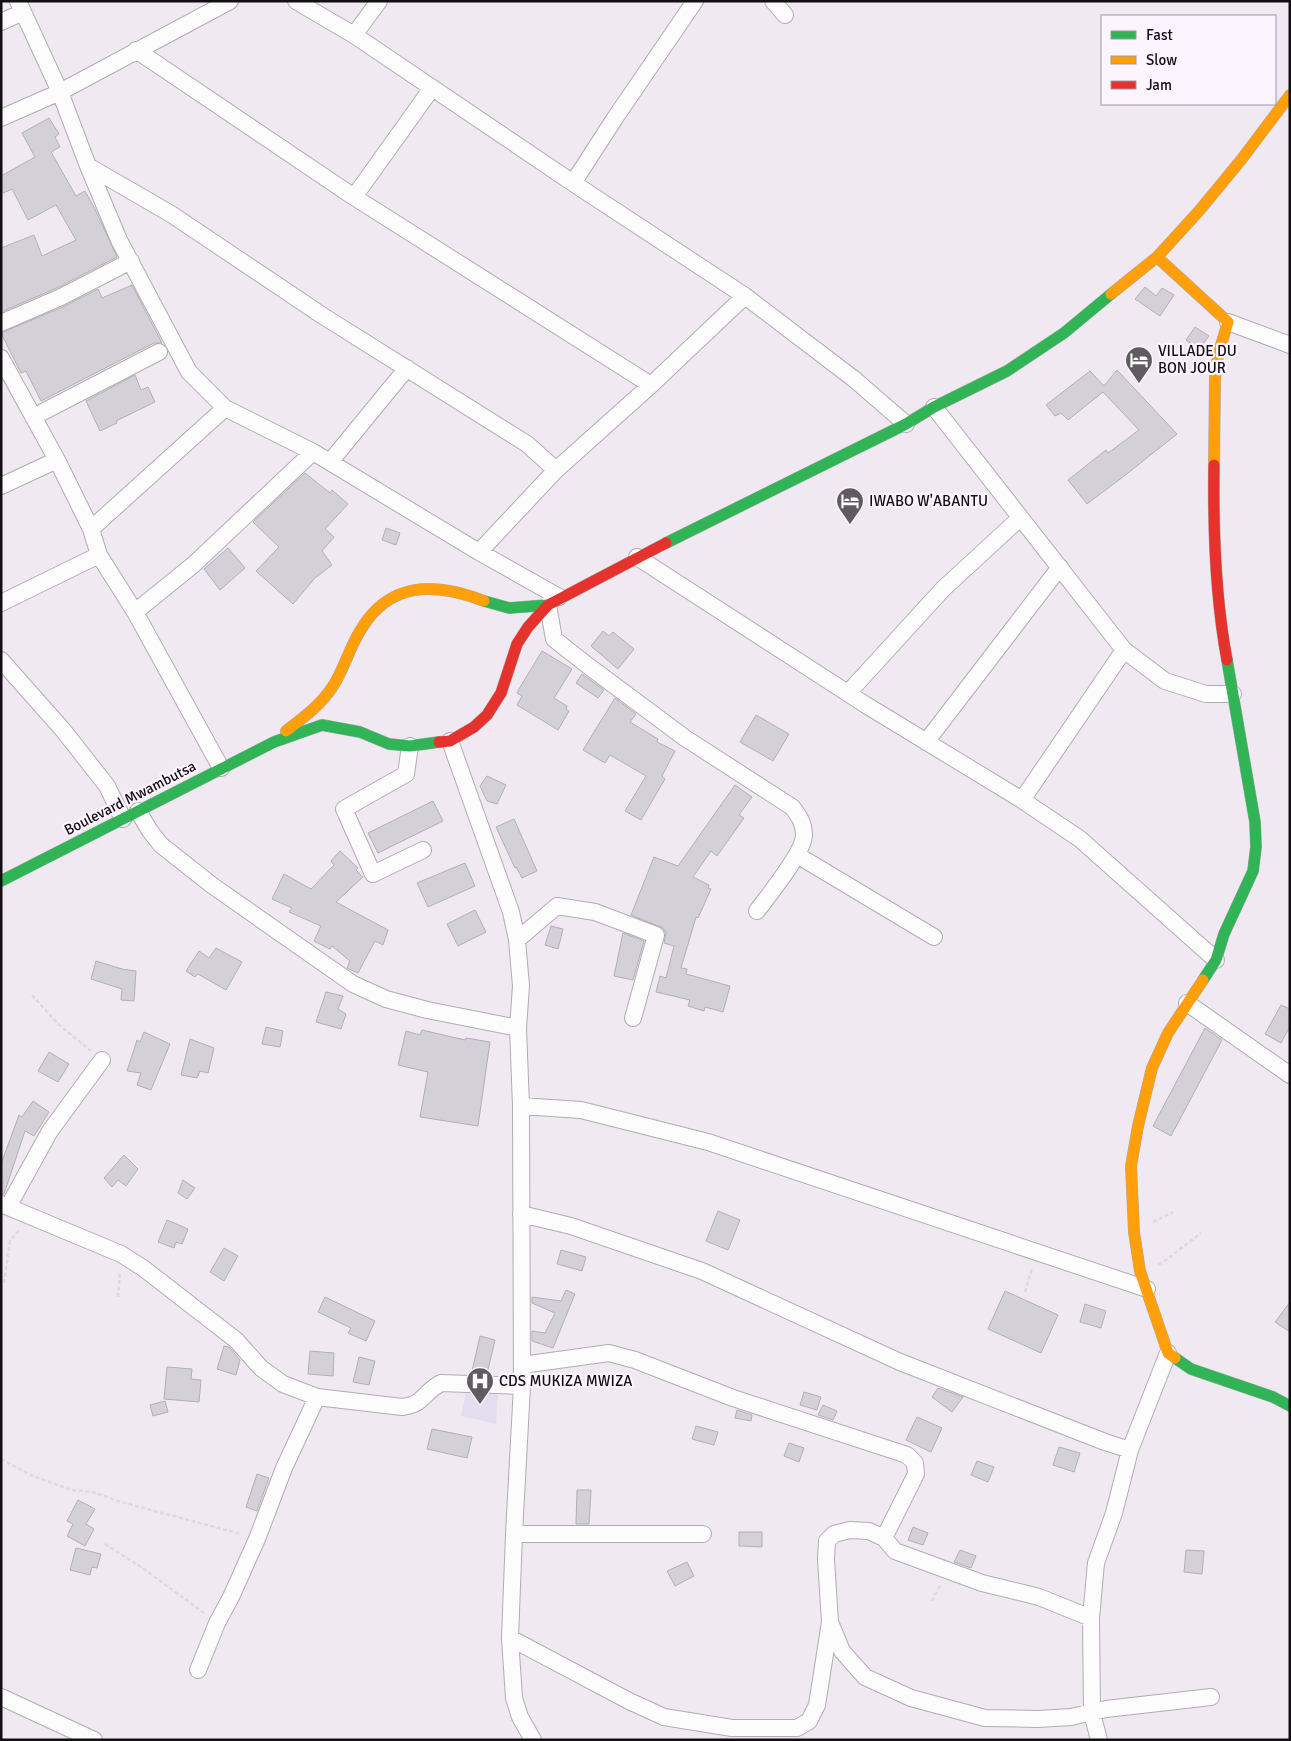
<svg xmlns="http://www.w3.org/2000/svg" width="1291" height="1741" font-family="Signika,sans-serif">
	<rect width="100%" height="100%" fill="#f0e9f2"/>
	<path fill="#e3deef" d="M 467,1387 L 498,1395 L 496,1424 L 461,1416 Z"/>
	<path fill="#d4d0d7" stroke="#b3afb6" d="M 49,118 L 59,134 L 55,137 L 60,147 L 51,152 L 76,196 L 85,191 L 95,209 L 117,257 L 57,288 L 1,312 L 1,248 L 34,235 L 42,256 L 76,240 L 56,205 L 28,220 L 12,189 L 1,194 L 1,176 L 35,157 L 22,133 Z
		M 132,285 L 162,343 L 154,343 L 41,401 L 26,371 L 21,373 L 1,333 L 65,306 L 98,289 L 102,298 Z
		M 1145,287 L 1156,296 L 1162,288 L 1174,295 L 1160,316 L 1135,299 Z
		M 1195,327 L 1209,336 L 1199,349 L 1186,340 Z
		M 1117,370 L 1177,434 L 1128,473 L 1087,504 L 1068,480 L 1106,450 L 1108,453 L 1139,430 L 1103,392 L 1068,420 L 1061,413 L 1055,416 L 1046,405 L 1090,371 L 1104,386 Z
		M 135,375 L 141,390 L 148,387 L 155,402 L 116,421 L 117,423 L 100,431 L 86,401 Z
		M 305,473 L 330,493 L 332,490 L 348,504 L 325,529 L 334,537 L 322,551 L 332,565 L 315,578 L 293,604 L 256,571 L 279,547 L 253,522 Z
		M 386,528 L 400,533 L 396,545 L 382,540 Z
		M 228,548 L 245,568 L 220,590 L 204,569 Z
		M 603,631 L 609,636 L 613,632 L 634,649 L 618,669 L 591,646 Z
		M 542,651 L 572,669 L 554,698 L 567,706 L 566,709 L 569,711 L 558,730 L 517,705 L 522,696 L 517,693 L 519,689 Z
		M 582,674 L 604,690 L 598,698 L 576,683 Z
		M 615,698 L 636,714 L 630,722 L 658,739 L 657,742 L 675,751 L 662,776 L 665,779 L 641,820 L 625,811 L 646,776 L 610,755 L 605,763 L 583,750 Z
		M 756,715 L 789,734 L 773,761 L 740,742 Z
		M 487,776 L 506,785 L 497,804 L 487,801 L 480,786 Z
		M 735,785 L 752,797 L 739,815 L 744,818 L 717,856 L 711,851 L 693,877 L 709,885 L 708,888 L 711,889 L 698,918 L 696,917 L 681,968 L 687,969 L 686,974 L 730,986 L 723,1012 L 705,1007 L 704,1011 L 688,1006 L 690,1000 L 656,992 L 660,976 L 666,978 L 674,946 L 664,943 L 666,933 L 663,928 L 631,915 L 654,857 L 678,866 Z
		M 433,801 L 443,821 L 378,853 L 368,833 Z
		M 514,819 L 537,871 L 522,878 L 516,867 L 515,868 L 496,827 Z
		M 340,851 L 358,868 L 356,870 L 363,877 L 336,902 L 388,930 L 383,945 L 375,941 L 358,973 L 347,968 L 350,961 L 332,946 L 330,949 L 314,941 L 321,926 L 289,912 L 292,908 L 272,899 L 284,874 L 311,889 L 334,865 L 331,861 Z
		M 465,863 L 475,886 L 428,907 L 417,883 Z
		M 475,910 L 486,932 L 458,946 L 447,924 Z
		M 551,926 L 563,929 L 558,949 L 545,945 Z
		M 623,933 L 644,941 L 633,980 L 614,976 Z
		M 216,948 L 242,962 L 226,990 L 198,974 L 195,977 L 186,971 L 199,951 L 209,958 Z
		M 96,961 L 122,969 L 136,971 L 134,1001 L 121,1000 L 122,989 L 91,979 Z
		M 326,992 L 343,996 L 338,1009 L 346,1014 L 341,1029 L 316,1022 Z
		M 1281,1005 L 1290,1009 L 1290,1026 L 1281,1043 L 1265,1034 Z
		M 266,1027 L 283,1031 L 280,1047 L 262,1044 Z
		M 1205,1028 L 1222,1040 L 1171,1136 L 1153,1126 Z
		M 422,1030 L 465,1040 L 466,1038 L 490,1042 L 478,1126 L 420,1117 L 428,1072 L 398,1065 L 406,1031 L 420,1035 Z
		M 144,1032 L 170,1044 L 151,1090 L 137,1085 L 141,1073 L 127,1071 L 137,1040 L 140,1042 Z
		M 190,1039 L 214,1048 L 208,1073 L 200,1071 L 197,1078 L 181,1075 Z
		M 49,1052 L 69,1064 L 58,1082 L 38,1071 Z
		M 33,1101 L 49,1112 L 34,1136 L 25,1131 L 4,1194 L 1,1194 L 1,1164 L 19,1115 L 22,1117 Z
		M 124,1155 L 138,1169 L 126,1186 L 118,1180 L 112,1187 L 104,1178 Z
		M 183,1180 L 195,1188 L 187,1199 L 178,1193 Z
		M 718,1211 L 740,1220 L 728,1250 L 706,1241 Z
		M 167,1220 L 188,1229 L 182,1244 L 176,1242 L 174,1248 L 158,1242 Z
		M 224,1248 L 238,1256 L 224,1281 L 210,1272 Z
		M 561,1250 L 586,1257 L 582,1271 L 557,1264 Z
		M 566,1290 L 575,1294 L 553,1348 L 532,1341 L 532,1331 L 545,1333 L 555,1313 L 532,1303 L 532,1297 L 561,1301 Z
		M 1005,1291 L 1058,1315 L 1041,1353 L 988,1329 Z
		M 325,1297 L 375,1321 L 366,1341 L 348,1333 L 351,1328 L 318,1312 Z
		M 1290,1302 L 1290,1332 L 1275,1322 Z
		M 1085,1304 L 1106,1311 L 1101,1328 L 1080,1322 Z
		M 480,1336 L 495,1340 L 487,1374 L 472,1371 Z
		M 224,1346 L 229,1347 L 240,1360 L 236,1375 L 217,1369 Z
		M 310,1351 L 334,1353 L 333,1376 L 308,1374 Z
		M 359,1357 L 375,1361 L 369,1385 L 353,1382 Z
		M 167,1367 L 192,1369 L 191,1379 L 201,1380 L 199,1402 L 164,1399 Z
		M 938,1388 L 963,1397 L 952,1412 L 932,1397 Z
		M 804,1392 L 821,1397 L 817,1410 L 800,1405 Z
		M 165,1401 L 168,1412 L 153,1416 L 150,1405 Z
		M 823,1405 L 837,1411 L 833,1420 L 818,1415 Z
		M 737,1410 L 752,1415 L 751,1421 L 735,1418 Z
		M 917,1417 L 942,1428 L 931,1452 L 906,1440 Z
		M 696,1426 L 718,1432 L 714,1445 L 692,1439 Z
		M 432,1429 L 472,1437 L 467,1458 L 427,1449 Z
		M 789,1443 L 804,1448 L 799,1462 L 784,1456 Z
		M 1059,1447 L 1080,1453 L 1074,1472 L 1053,1465 Z
		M 977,1461 L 994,1467 L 988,1482 L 971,1475 Z
		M 257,1474 L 269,1478 L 257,1511 L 246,1507 Z
		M 577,1490 L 591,1490 L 589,1524 L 576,1524 Z
		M 78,1500 L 95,1509 L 86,1524 L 94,1529 L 85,1546 L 67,1536 L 73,1524 L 67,1521 Z
		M 913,1527 L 928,1533 L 923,1545 L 908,1540 Z
		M 739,1532 L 762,1532 L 762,1547 L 739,1546 Z
		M 76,1548 L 101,1554 L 97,1568 L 92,1567 L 90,1575 L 70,1570 Z
		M 960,1550 L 976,1556 L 971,1568 L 954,1562 Z
		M 1186,1550 L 1204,1551 L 1202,1574 L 1184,1572 Z
		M 687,1562 L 694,1576 L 675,1586 L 667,1571 Z"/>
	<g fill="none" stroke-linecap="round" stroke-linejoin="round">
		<g stroke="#b1acb3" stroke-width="18">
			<path id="street" d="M 18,1 L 60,92 L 88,166 L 119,240 L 189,372 L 225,408 L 313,452 L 479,552 L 559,597
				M 296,1 L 354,35 L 573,183 L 745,296 L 854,379 L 906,424
				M 773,1 L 785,15
				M 1,22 L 23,12
				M 354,35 L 379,1
				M 136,50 L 354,197 L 651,385
				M 1,118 L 60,92 L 230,1
				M 88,166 L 171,214 L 323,316 L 527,444 L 556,470
				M 573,183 L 615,118 L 695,1
				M 354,197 L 432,88
				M 1228,322 L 1290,345
				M 1,323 L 61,297 L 131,261
				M 1,358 L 57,460 L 91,529 L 99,555 L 135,612 L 221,768
				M 934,407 L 1124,650 L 1165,681 L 1206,694 L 1233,694
				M 33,417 L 159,352
				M 330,462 L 407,368
				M 1,486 L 57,460
				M 91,529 L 225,408
				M 479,552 L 556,470 L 651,385 L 745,296
				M 637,557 L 866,705 L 1022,800 L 1080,839 L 1216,960
				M 1,603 L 99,555
				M 548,605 L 554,639 L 591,668 L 685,738 L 792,807 C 799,816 804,823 804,835 C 804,852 768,896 757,911
				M 135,612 L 193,565 L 313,452
				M 1,660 L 63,730 L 107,786 L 123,819
				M 848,693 L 943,589 L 1020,518
				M 450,741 L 511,912 L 517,940 L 521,986 L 518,1028 L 521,1106 L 522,1386 L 514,1534 L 510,1638 L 514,1698 L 520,1717 L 533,1740
				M 926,742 L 1060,567
				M 410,746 L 406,774 L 344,809 L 373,874 L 423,850
				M 1022,800 L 1124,650
				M 138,811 L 150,831 L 161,845 L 213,886 L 353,984 L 386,999 L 427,1010 L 518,1028
				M 797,855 L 934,937
				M 517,940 L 557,906 L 595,912 L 656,935 L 633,1018
				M 1187,1003 L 1290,1075
				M 521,1106 L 581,1110 L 708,1142 L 1147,1289
				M 1,1204 L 121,1254 L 143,1268 L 236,1340 L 261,1368 L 283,1384 L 317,1397 L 402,1407 C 425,1404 422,1393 441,1383 L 522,1386
				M 8,1207 L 50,1131 L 102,1060
				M 521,1214 L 571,1226 L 702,1271 L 900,1362 L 1105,1442 L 1130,1450 L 1168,1353
				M 522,1365 L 609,1353 L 635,1360 L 733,1398 L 907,1455 L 915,1463 L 916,1474 L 884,1538 L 895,1551 L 982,1583 L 1039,1597 L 1091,1618 L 1096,1563 L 1114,1513 L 1130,1450
				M 514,1534 L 703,1534
				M 884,1538 L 869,1531 L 850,1530 L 834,1534 L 827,1541 L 826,1559 L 830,1622 L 842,1651 L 865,1677 L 911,1698 L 985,1718 L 1038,1719 L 1071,1717 L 1106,1709 L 1211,1697
				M 1091,1618 L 1092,1713 L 1099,1740
				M 510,1638 L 629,1701 L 664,1717 L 732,1728 L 797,1728 L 809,1721 L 817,1705 L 830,1622
				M 198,1670 L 217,1623 L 231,1597 L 257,1539 L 284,1468 L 317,1397
				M 1,1697 L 94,1740"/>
		</g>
		<g stroke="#b1acb3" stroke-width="12">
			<path id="fast" d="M 666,543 L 906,424 L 934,407 L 1007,371 L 1064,333 L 1111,294
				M 484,601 L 509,608 L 548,605
				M 1,881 L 274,742 L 322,725 L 360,732 L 389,744 L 410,746 L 439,742
				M 1203,980 L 1216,960 L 1224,934 L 1253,871 L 1256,847 L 1255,822 L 1227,660
				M 1175,1358 L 1191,1369 L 1273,1397 L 1290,1406"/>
		</g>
		<g stroke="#b1acb3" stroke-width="12">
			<path id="slow" d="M 1157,257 L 1228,322 L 1218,355 L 1215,378 L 1214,465
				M 1111,294 L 1157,257 L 1199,211 L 1241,160 L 1290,95
				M 286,731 C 303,718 321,705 333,686 C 344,669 349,649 360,631 C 389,581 435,582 484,601
				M 1175,1358 L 1168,1353 L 1140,1271 L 1134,1232 L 1131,1166 L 1138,1126 L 1152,1068 L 1168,1033 L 1203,980"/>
		</g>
		<g stroke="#b1acb3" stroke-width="12">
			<path id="jam" d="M 1214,465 C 1213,531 1215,596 1227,660
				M 439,742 L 450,741 L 474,727 L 487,715 L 501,693 L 517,644 L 528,627 L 548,605 L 666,543"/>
		</g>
		<path stroke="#dcdadc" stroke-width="2.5" stroke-dasharray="4 2.5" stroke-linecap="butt" d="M 32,995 L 58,1024 L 91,1051
			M 1153,1222 L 1173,1212
			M 1158,1264 L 1162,1263 L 1201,1233
			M 4,1283 L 10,1241 L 20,1229
			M 1025,1292 L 1032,1268
			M 118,1297 L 120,1271
			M 1,1459 L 31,1475 L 71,1490 L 93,1492 L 121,1502 L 241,1534
			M 105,1544 L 144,1569 L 204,1613
			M 932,1601 L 941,1584"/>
		<use href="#street" stroke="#fdfcfd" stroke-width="16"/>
		<use href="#fast" stroke="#30b455" stroke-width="11"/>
		<use href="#slow" stroke="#ff9f0a" stroke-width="11"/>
		<use href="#jam" stroke="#e5322d" stroke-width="11"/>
	</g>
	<defs>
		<g id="hotel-pin" transform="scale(1.4375)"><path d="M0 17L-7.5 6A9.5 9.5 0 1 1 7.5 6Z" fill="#605b61" stroke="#fcf4ff"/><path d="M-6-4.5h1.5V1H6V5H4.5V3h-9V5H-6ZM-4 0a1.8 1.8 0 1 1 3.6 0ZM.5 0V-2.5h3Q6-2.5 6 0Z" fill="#fff"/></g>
		<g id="hospital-pin" transform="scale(1.4375)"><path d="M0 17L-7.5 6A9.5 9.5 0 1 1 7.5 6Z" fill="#605b61" stroke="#fcf4ff"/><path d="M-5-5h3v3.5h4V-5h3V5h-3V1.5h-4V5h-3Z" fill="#fff"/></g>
	</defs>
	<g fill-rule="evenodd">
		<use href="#hotel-pin" x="1139" y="360"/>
		<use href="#hotel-pin" x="850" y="501"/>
		<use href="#hospital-pin" x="480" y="1381"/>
	</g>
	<g text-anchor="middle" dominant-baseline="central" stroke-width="4.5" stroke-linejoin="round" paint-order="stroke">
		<g font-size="15" fill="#120e13" stroke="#fcf4ff" text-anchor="start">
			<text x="1158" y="351">VILLADE DU<tspan x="1158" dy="17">BON JOUR</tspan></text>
			<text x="869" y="501">IWABO W'ABANTU</text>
			<text x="499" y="1381">CDS MUKIZA MWIZA</text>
		</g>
		<g font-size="15" fill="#120e13" stroke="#fcf4ff">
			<text transform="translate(130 798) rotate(-27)">Boulevard Mwambutsa</text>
		</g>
	</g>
	<rect width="1291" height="1741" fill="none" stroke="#120e13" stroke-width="5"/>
	<rect x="1101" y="15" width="175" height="90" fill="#fcf4ff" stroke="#9e98a1"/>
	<rect x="1111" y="31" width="25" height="8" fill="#30b455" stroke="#9e98a1"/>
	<text x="1146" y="40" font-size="15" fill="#120e13">Fast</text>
	<rect x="1111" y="56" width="25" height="8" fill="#ff9f0a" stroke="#9e98a1"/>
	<text x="1146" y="65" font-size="15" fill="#120e13">Slow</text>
	<rect x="1111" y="81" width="25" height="8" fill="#e5322d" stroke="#9e98a1"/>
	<text x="1146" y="90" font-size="15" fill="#120e13">Jam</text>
</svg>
